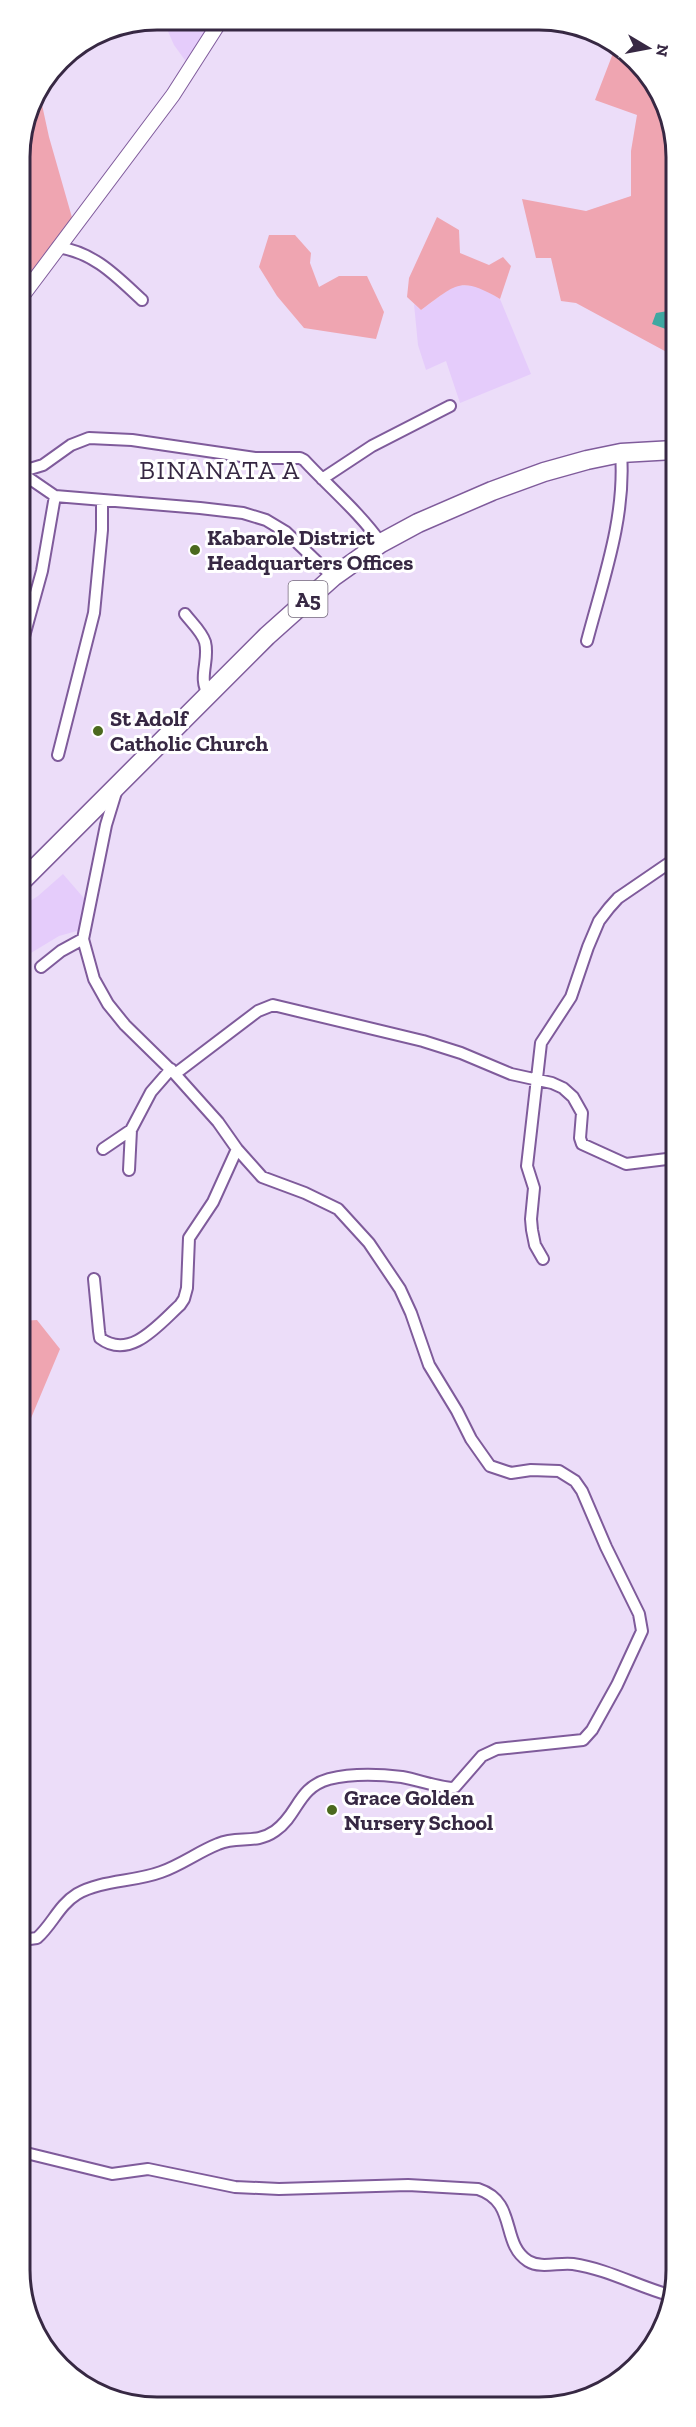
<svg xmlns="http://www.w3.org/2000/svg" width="696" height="2427" font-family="'Zilla Slab',serif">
	<rect width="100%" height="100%" fill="#ecddf9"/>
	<path fill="#e5ccfb" d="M 163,20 L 220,20 L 190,67 L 174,45 Z
		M 455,285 L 478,286 L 500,299 L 531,374 L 460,403 L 446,361 L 426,370 L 418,345 L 414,304 L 421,310 Z
		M 63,874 L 89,904 L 84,929 L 59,936 L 21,959 L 21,907 L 38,896 Z"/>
	<path fill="#efa5b1" d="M 615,48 L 636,60 L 674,131 L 674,356 L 576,303 L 561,301 L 551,258 L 536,258 L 522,199 L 586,211 L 631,196 L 631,151 L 637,115 L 595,100 Z
		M 39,91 L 49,137 L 73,221 L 20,292 L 20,149 L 30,104 Z
		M 437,217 L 459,230 L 460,253 L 489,265 L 503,257 L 511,266 L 500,299 C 459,275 456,285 421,310 L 407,297 L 409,278 Z
		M 269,235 L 295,235 L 311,253 L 310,263 L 319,287 L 339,276 L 367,276 L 384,312 L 376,339 L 304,328 L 277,296 L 259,267 Z
		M 37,1320 L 60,1349 L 21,1442 L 21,1321 Z"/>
	<path fill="#3fa8a1" d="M 674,310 L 674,332 L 652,324 L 656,313 Z"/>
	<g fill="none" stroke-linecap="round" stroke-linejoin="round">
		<g stroke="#7f5b9b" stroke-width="14">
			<path id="minor" d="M 58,247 C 95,253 116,276 142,300
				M 20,472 L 43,465 L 71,445 L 89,438 L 132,440 L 255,458 L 300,458 L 304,460 C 330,488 359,512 381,543
				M 20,472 L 55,496 L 200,508 L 243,513 L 266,520 L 286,532 L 333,577
				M 322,479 L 372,446 L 450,406
				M 185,614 C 192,623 202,632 205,642 C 210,661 197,678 209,695
				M 587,641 C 603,580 626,517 621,453
				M 20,651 L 42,571 L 55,496
				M 58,755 L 94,613 L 102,530 L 102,502
				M 41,967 L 61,951 L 83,939
				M 175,1074 L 258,1011 L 273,1005 L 423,1041 L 461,1053 L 511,1074 L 552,1083 L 563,1088 L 573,1097 L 582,1113 L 580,1138 L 582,1144 L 626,1164 L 675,1158
				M 103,1149 L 131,1130
				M 129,1170 L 131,1130 L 151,1092 L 171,1069
				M 543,1259 L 535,1245 L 532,1230 L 531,1219 L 534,1188 L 527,1166 L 541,1043 L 571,997 L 588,947 L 599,921 L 609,908 L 618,898 L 675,859
				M 94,1279 L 99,1331 L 100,1338 C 130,1361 159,1324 180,1305 L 184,1299 L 187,1288 L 189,1238 L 213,1202 L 237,1149
				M 22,1940 L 37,1938 C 52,1925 59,1905 77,1894 C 101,1880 134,1882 161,1872 C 181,1865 198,1852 218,1844 C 238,1835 255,1845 275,1831 C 299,1814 297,1788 329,1779 C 353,1773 378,1774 402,1777 C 418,1780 434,1786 451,1788 L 455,1787 L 482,1756 L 497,1749 L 583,1740 L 592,1730 L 617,1685 L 642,1631 L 639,1614 L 606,1547 L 582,1491 L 575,1481 L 559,1471 L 531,1470 L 511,1473 L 490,1466 L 471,1439 L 457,1411 L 429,1365 L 411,1313 L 400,1289 L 369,1243 L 338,1209 L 305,1193 L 262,1177 L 237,1149 L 218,1122 L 175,1074 L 125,1025 L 108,1004 L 94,979 L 83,939 L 106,825 L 117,789
				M 22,2152 L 112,2174 L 148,2169 L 235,2187 L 279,2189 L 408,2185 L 478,2189 C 518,2202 500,2243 528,2261 C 541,2269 559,2262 573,2264 C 607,2269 637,2286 669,2295"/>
		</g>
		<g stroke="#7f5b9b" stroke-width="16">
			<path id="tertiary" d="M 20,299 L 173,95 L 221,20"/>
		</g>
		<g stroke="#7f5b9b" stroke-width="21">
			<path id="trunk" d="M 21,882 L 267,636 L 333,577 L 381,543 L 418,523 L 492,491 L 544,472 L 587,460 L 621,453 L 674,450"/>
		</g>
		<use href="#minor" stroke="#fff" stroke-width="10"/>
		<use href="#tertiary" stroke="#fff" stroke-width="14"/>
		<use href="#trunk" stroke="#fff" stroke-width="18"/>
	</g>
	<g fill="#4b691e" stroke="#fff" stroke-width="2">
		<circle cx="195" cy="550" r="6"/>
		<circle cx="98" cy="731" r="6"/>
		<circle cx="332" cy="1810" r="6"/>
	</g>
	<g text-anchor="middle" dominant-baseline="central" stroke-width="6" stroke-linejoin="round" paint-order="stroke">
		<rect fill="#fff" stroke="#73687b" stroke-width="1.5" x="288.5" y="581" width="39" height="36" rx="4.5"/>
		<g font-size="21" font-weight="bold" fill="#372843">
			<text x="308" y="599">A5</text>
		</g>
		<g font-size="22" font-weight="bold" fill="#372843" stroke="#fff" text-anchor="start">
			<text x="207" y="537">Kabarole District<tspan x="207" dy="25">Headquarters Offices</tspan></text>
			<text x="110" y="718">St Adolf<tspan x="110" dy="25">Catholic Church</tspan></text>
			<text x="344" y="1797">Grace Golden<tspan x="344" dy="25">Nursery School</tspan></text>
		</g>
		<g font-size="26" letter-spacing="1.5" fill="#372843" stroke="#fff">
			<text x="220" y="470">BINANATA A</text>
		</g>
	</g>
	<path d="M0 0H696V2427H0ZM157 30H539A127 127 0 0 1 666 157V2270A127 127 0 0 1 539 2397H157A127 127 0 0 1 30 2270V157A127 127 0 0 1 157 30Z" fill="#fff" fill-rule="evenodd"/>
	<path fill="none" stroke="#372843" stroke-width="3" d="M157 30H539A127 127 0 0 1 666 157V2270A127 127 0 0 1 539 2397H157A127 127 0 0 1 30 2270V157A127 127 0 0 1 157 30Z"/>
	<g transform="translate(648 48) rotate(100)" stroke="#ffffff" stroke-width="4.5" paint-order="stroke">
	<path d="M0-4.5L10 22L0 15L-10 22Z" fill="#372843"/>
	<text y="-9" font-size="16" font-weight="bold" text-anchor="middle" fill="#372843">N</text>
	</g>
</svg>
